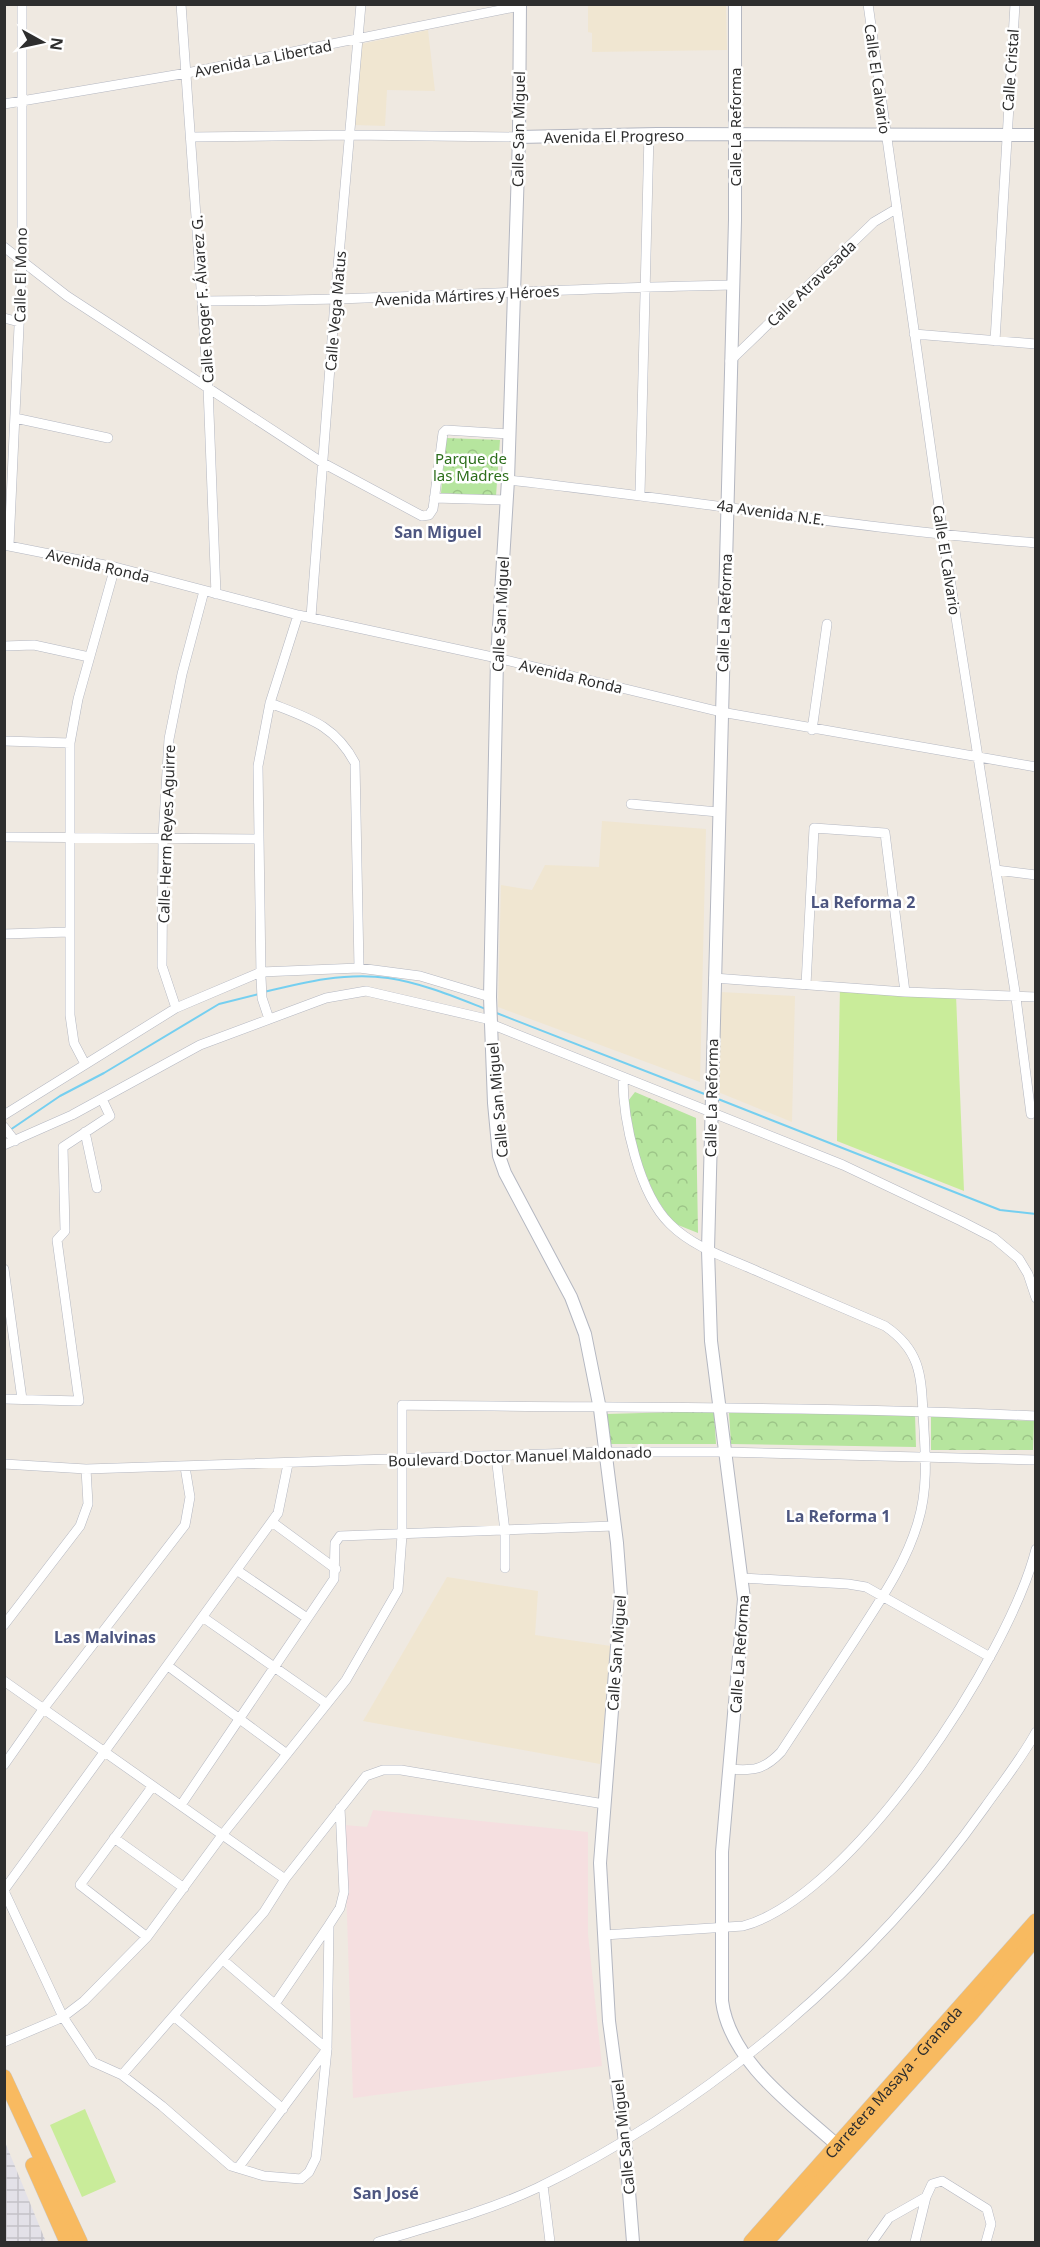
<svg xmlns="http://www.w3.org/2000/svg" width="1040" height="2247" font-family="'Noto Sans',sans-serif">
	<defs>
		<pattern id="industrial-grid" width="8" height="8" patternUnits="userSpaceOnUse" patternTransform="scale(1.5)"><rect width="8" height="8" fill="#e3e1e8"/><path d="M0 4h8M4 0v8" fill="none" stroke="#c3c1c7"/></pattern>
		<pattern id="forest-crowns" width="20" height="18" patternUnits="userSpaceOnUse" patternTransform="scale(1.5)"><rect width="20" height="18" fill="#b6e59e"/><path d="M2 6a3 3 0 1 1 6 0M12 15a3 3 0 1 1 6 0" fill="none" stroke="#9dc588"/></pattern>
	</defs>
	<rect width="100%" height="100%" fill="#efe9e1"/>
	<path fill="url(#industrial-grid)" d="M 5,2142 L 46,2242 L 5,2242 Z"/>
	<path fill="#f0e6d1" d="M 588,5 L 726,5 L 727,50 L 592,52 L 592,33 L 588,32 Z
		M 428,30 L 435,91 L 387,90 L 385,126 L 355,125 L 361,44 Z
		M 602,821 L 706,829 L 700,1082 L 498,1007 L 501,885 L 532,890 L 545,865 L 599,867 Z
		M 720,992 L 795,996 L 792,1122 L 718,1092 Z
		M 447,1577 L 538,1591 L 535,1635 L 611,1646 L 600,1764 L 363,1721 Z"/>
	<path fill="#f5dfe0" d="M 373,1810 L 588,1832 L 588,1934 L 602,2066 L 353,2098 L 344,1825 L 367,1827 Z"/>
	<path fill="url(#forest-crowns)" d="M 446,438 L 500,440 L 496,496 L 441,493 Z
		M 635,1092 L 696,1118 L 698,1233 L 673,1223 L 655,1196 L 638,1156 L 628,1101 Z
		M 714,1411 L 716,1444 L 606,1444 L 606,1414 Z
		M 729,1412 L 915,1414 L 916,1447 L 731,1444 Z
		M 931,1416 L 1034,1421 L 1033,1450 L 931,1450 Z"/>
	<path fill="#c9ec9a" d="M 840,987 L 956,995 L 964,1191 L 837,1141 Z
		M 85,2109 L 116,2182 L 82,2197 L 50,2125 Z"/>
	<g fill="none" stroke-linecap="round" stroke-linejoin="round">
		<path stroke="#75cff0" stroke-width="2" d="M 264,992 C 305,982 346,972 388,978 C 422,983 455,997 486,1009
			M 494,1012 L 707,1095
			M 718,1099 L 1000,1210 L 1036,1214
			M 10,1130 L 60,1096 L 104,1073 L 219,1004 L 259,994"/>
		<g stroke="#b4b7c1" stroke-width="10">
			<path id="minor" d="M 181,4 L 208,387 L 216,594
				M 868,4 L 943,535 L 1016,998 L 1031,1114
				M 4,104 L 187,73 L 520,6
				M 192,137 L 351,135 L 519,137
				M 4,247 L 67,296 L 323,463 L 422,516 L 429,515 L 433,509 L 443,433 L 446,430 L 509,434
				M 202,301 C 379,301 555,288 732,285
				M 4,318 L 19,322
				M 914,334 L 1036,344
				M 995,341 L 1015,4
				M 730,361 L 874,222 L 896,209
				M 15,418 L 108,438
				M 508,480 C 684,499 859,529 1036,543
				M 640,494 L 649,134
				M 434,498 L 506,500
				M 4,545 L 115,567 L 298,615 L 497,658 L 721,712 L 1036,767
				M 9,545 L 22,261 L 22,4
				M 311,617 L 335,301 L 361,4
				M 4,646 L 34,645 L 89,657
				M 270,703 C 308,718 335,725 355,763 L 359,968
				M 812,730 L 827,624
				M 4,741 L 70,743
				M 631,804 L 718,812
				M 4,837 L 257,839
				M 996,870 L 1036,875
				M 4,934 L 69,932
				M 714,978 L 905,992 L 1036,997
				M 806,985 L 814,828 L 885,833 L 905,992
				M 176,1008 L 162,966 L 163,837 L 169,739 L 182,674 L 204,591
				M 269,1019 L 262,998 L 261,977 L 258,766 L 270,703 L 298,615
				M 491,1024 L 843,1165 L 961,1221 L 994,1238 L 1019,1259 L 1028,1274 L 1036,1298
				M 85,1064 L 74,1043 L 70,1015 L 70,743 L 78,699 L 115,567
				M 623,1078 C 623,1121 639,1194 670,1224 C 694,1248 728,1258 759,1272 C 801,1290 843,1308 885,1326 C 920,1350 921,1374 923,1413 C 925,1449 929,1486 918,1522 C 906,1564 879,1602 856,1638 C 831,1676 806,1714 781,1752 C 764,1770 753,1771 730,1769
				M 4,1115 L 176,1008 L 261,972 L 359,968 L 420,976 L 490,997
				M 4,1127 L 15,1141
				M 85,1132 L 97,1188
				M 4,1145 L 72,1115 L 200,1045 L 326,998 L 366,991 L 491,1020
				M 4,1269 L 22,1399
				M 4,1399 L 79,1401 L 57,1240 L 65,1231 L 63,1147 L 110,1116 L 102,1099
				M 496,1456 L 505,1531 L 505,1568
				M 4,1464 L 86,1469 L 605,1452 L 724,1452 L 1036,1460
				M 272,1522 L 336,1569
				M 238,1571 L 307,1618
				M 742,1578 L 848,1584 L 866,1587 L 990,1657
				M 204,1618 L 327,1704
				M 4,1625 L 80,1526 L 88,1504 L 86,1469
				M 168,1666 L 287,1754
				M 4,1681 L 285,1879
				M 4,1765 L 44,1708 L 185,1525 L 190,1497 L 185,1467
				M 181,1805 L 334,1579 L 335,1543 L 340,1536 L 614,1526
				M 114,1838 L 184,1888
				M 4,1890 L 278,1513 L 288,1464
				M 4,1891 L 63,2017 L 93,2062 L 122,2075 L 162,2106 L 231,2166 L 264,2176 L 301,2179 L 309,2172 L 316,2158 L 327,2049 L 329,1925 L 340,1908 L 344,1892 L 340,1808
				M 604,1935 L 743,1926 C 852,1897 1009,1656 1036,1549
				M 147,1937 L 80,1885 L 152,1787
				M 223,1960 L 327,2049 L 238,2168
				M 275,2004 L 329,1925
				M 175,2017 L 283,2109
				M 4,2042 L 63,2017 L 84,2001 L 147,1937 L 223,1834 L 346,1680 L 398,1590 L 402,1535 L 402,1405 C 614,1408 825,1406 1036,1416
				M 122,2075 L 264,1912 L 285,1879 L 366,1776 L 383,1770 L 401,1770 L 604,1804
				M 543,2185 L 550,2242
				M 378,2242 C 431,2226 486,2212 537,2188 C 711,2104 873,1965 985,1807 C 1002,1783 1022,1758 1036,1732
				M 872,2242 L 889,2218 L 926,2197 L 932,2184 L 942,2181 L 987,2209 L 991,2224 L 986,2242
				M 915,2242 L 926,2197"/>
		</g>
		<g stroke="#b4b7c1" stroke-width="14">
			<path id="tertiary" d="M 520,4 L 519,137 L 508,480 L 497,658 L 490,997 L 494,1103 L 499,1156 L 505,1173 L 571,1297 L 585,1334 L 600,1409 L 617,1543 L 621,1596 L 600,1863 L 609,2021 L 625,2141 L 633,2242
				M 735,4 L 735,220 L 708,1250 L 711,1341 L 744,1599 L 722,1852 L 722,2001 C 730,2062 795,2107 837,2145
				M 519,137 L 657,134 L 1036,135"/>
		</g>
		<g stroke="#c9c9c9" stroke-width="16">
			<g id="trunk">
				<path d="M 4,2077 L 80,2242"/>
				<path d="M 33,2165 L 67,2242"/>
				<path id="s1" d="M 751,2242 L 1036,1921"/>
				<path d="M 766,2242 L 971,2014 L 1036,1938"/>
			</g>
		</g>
		<use href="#minor" stroke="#fff" stroke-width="9"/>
		<use href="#tertiary" stroke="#fff" stroke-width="12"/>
		<use href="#trunk" stroke="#f8ba60" stroke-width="15"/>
	</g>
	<g text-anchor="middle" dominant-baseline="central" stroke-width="5" stroke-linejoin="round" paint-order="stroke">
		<g font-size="15" fill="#2e2e2e" stroke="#fff">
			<text transform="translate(263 58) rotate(-11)">Avenida La Libertad</text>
			<text transform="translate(1010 70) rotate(-86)">Calle Cristal</text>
			<text transform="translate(878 79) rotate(82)">Calle El Calvario</text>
			<text transform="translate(735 127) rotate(-90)">Calle La Reforma</text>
			<text transform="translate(518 129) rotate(-89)">Calle San Miguel</text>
			<text transform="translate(614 136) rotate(-1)">Avenida El Progreso</text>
			<text transform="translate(20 275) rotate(-89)">Calle El Mono</text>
			<text transform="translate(811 283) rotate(-44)">Calle Atravesada</text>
			<text transform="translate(467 295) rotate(-3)">Avenida Mártires y Héroes</text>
			<text transform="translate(202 299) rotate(-94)">Calle Roger F. Álvarez G.</text>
			<text transform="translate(335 311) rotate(-85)">Calle Vega Matus</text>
			<text transform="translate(771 512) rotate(8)">4a Avenida N.E.</text>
			<text transform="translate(947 560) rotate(81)">Calle El Calvario</text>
			<text transform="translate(98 565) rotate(13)">Avenida Ronda</text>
			<text transform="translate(724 613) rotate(-88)">Calle La Reforma</text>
			<text transform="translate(500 614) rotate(-87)">Calle San Miguel</text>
			<text transform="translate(571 676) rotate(13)">Avenida Ronda</text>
			<text transform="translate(166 834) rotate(-88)">Calle Herm Reyes Aguirre</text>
			<text transform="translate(711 1098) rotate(-89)">Calle La Reforma</text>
			<text transform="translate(497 1100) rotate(-95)">Calle San Miguel</text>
			<text transform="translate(520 1456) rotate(-2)">Boulevard Doctor Manuel Maldonado</text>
			<text transform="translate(616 1653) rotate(-86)">Calle San Miguel</text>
			<text transform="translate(739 1654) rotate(-86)">Calle La Reforma</text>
			<text stroke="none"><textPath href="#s1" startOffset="214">Carretera Masaya - Granada</textPath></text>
			<text transform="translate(623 2137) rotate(-96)">Calle San Miguel</text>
		</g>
		<g font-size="15" fill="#2c6e1b" stroke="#fff">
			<text x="471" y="458">Parque de<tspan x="471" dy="17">las Madres</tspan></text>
		</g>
		<g font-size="16" font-weight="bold" fill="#4d5680" stroke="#fff">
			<text x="438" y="532">San Miguel</text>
			<text x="863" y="902">La Reforma 2</text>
			<text x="838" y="1516">La Reforma 1</text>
			<text x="105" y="1637">Las Malvinas</text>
			<text x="386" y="2193">San José</text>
		</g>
	</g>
	<rect width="1040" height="2247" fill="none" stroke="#2e2e2e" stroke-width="12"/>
	<g transform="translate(42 42) rotate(98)" stroke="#ffffff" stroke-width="4.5" paint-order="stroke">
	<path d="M0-4.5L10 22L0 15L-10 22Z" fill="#2e2e2e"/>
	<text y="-9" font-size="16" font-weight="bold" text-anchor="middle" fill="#2e2e2e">N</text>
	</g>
</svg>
